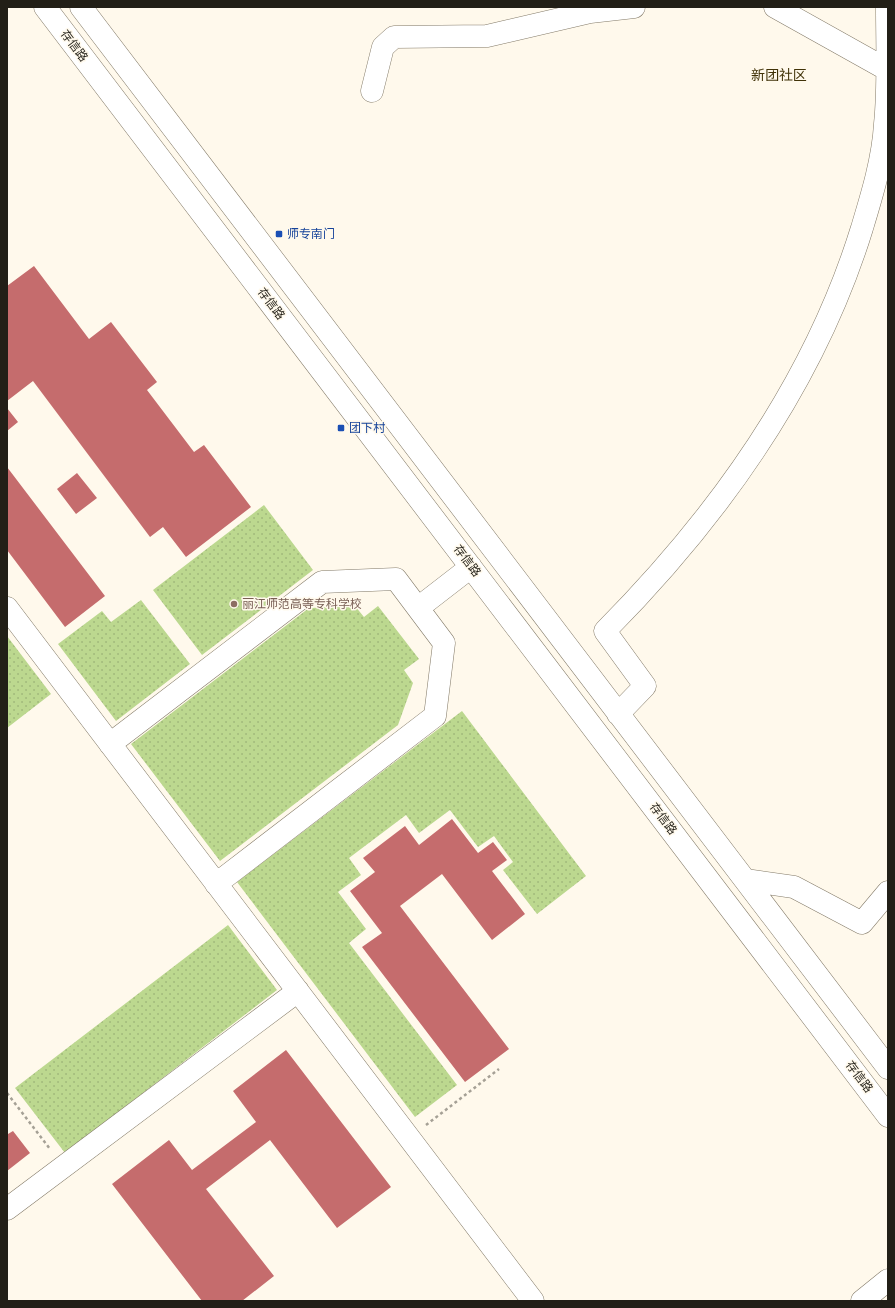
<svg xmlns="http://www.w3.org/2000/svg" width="895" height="1308" font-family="'Source Sans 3','Noto Sans SC',sans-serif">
	<defs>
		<pattern id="grass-dots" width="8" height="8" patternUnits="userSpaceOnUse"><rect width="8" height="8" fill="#bcd88f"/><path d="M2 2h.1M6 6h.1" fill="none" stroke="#a1b97b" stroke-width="1.8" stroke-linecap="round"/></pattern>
	</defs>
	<rect width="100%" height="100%" fill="#fff9ec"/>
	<path fill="url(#grass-dots)" d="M 264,505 L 313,570 L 202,655 L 153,590 Z
		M 141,600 L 190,664 L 116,721 L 58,644 L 102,611 L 111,622 Z
		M 355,606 L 364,617 L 378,606 L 419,659 L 404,670 L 413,683 L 398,725 L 220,861 L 131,744 L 309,608 Z
		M 7,636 L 51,694 L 7,728 Z
		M 462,711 L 586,876 L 537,914 L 503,870 L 513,862 L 494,836 L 478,847 L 450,810 L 419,833 L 406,815 L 349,858 L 361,875 L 338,892 L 366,929 L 349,943 L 457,1085 L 415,1117 L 237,882 Z
		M 228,925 L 277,990 L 65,1153 L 15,1088 Z"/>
	<path fill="#c56c6d" d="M 34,266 L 89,339 L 111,322 L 157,382 L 147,390 L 194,452 L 204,445 L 251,507 L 186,557 L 163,527 L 150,537 L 33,381 L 7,401 L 7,286 Z
		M 7,408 L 18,422 L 7,431 Z
		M 7,467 L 105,596 L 65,627 L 7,550 Z
		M 77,473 L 97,498 L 76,514 L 57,489 Z
		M 452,819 L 478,853 L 493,842 L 507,860 L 492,871 L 525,914 L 492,940 L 442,874 L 400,906 L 509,1049 L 465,1082 L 362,947 L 382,933 L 350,891 L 375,872 L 363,858 L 405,826 L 419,845 Z
		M 286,1050 L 391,1187 L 337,1228 L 270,1140 L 206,1189 L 274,1276 L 242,1301 L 202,1301 L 112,1184 L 169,1140 L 192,1170 L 256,1122 L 233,1091 Z
		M 13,1131 L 30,1153 L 7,1171 L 7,1133 L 8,1134 Z"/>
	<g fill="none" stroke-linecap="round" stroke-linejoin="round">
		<g stroke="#837a68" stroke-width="23">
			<path id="minor" d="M 45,7 L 888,1116
				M 81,7 L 888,1068
				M 775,7 L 886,69
				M 372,91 L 383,47 L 394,37 L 487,36 L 590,12 L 634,7
				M 7,608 L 533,1301
				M 418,608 L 471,567
				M 618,714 L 645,686 L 605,631 C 718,517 814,384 862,228 C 872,195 883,159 885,124 C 889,86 887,46 887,7
				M 110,744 L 322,582 L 396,579 L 444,643 L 435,716 L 216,884
				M 745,880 L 794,887 L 862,923 L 888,892
				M 7,1209 L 298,991
				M 862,1301 L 888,1280"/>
		</g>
		<path stroke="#a5a095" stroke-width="2.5" stroke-dasharray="3 3" stroke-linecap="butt" d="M 7,1093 L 50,1149
			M 426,1125 L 499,1069"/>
		<use href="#minor" stroke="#fff" stroke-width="22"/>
	</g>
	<g fill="#1a4fb4" stroke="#fff9ec" stroke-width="1.5">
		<rect x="275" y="230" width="8" height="8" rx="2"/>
		<rect x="337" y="424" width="8" height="8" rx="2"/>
	</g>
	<circle fill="#8d6e63" stroke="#fff9ec" stroke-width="1.5" cx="234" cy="604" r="4"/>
	<g text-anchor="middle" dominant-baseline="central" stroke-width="3" stroke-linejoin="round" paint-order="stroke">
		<g font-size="12" fill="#221f17" stroke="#fff9ec">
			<text transform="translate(74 46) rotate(53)">存信路</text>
			<text transform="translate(271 304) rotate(53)">存信路</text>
			<text transform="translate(467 561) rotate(53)">存信路</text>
			<text transform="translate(663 819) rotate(53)">存信路</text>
			<text transform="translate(859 1077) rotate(53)">存信路</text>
		</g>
		<g font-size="12" fill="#164399" stroke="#fff9ec" text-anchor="start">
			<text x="287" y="234">师专南门</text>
			<text x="349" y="428">团下村</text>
		</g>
		<g font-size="12" fill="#785e54" stroke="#fff9ec" text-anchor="start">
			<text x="242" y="604">丽江师范高等专科学校</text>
		</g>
		<g font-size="14" fill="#403207" stroke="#fff9ec">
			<text x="779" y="76">新团社区</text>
		</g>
	</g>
	<rect width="895" height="1308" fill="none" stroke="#221f17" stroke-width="16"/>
</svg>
